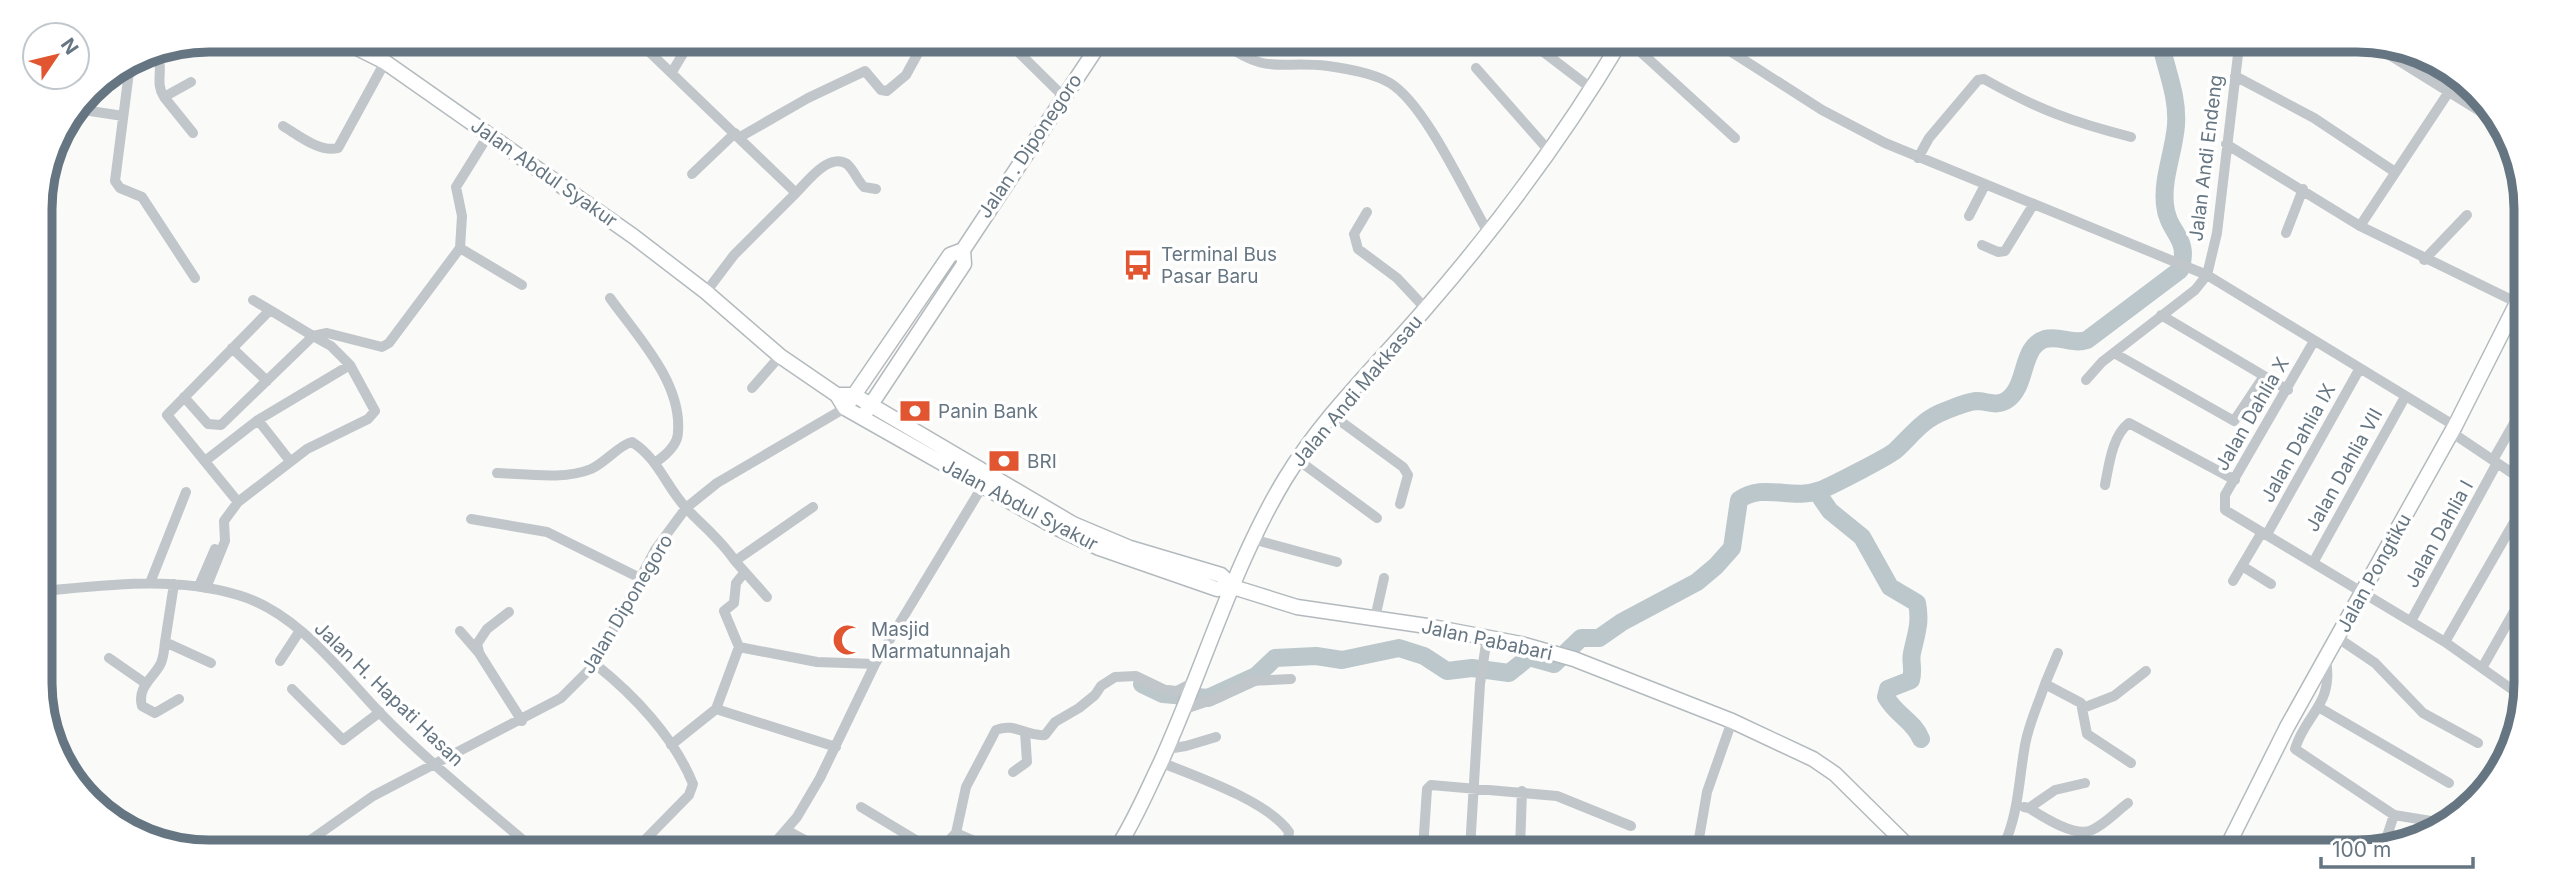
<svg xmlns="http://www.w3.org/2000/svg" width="2566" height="892" font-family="Inter,sans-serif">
	<rect width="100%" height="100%" fill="#fafaf8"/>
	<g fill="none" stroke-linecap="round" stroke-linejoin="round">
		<path stroke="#bbc7cb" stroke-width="18" d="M 1821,490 L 1821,498 L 1830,511 L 1862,537 L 1890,587 L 1917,603 C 1921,623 1916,634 1912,653 C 1910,662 1914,669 1911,680 L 1888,689 L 1886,697 C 1896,715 1914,721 1921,739
			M 1142,684 L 1163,694 L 1208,698 L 1256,676 L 1275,658 L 1316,656 L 1342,660 L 1399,648 L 1424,656 L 1447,671 L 1472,668 L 1509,673 L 1529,657 L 1554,664 L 1581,638 L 1599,638 L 1622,622 L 1697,582 L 1716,566 L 1732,548 L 1739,500 C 1763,482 1792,501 1821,490 C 1831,486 1890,456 1896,450 C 1913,434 1923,419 1945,411 C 1955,407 1966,402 1976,401 C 1987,401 1997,407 2007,400 C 2028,386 2020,347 2045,339 C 2060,335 2072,345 2087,340 L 2180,270 C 2191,237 2168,234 2165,205 C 2162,178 2174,152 2176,125 C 2178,97 2167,72 2161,45"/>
		<g stroke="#b3babe" stroke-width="17">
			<path id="secondary" d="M 343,41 L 385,62 L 633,236 L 706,292 L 780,356 L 837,395 L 845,408 L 1055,527 L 1099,548 L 1217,589 L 1233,587 L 1297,607 L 1427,626 L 1521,644 L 1574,659 L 1732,721 L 1813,759 L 1835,774 L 1912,850
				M 963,250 L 1100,43
				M 837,395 L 854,395 L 1073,524 L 1130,548 L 1221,575 L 1233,587
				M 850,401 L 950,255 L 963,250
				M 866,412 L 964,264 L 963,250
				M 1117,848 C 1134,822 1146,793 1160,764 C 1203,670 1232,567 1285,479 C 1324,415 1378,364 1426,308 C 1498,225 1563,138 1619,44
				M 2225,851 L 2287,727 L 2455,426 L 2522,293"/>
		</g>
		<path stroke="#c1c6ca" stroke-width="10" d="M 638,41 L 796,193 L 734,255 L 706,292
			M 1008,42 L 1063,96
			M 1223,43 C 1269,76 1278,60 1328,66 C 1348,69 1373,73 1390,83 C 1426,105 1466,195 1489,234
			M 1533,44 L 1592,89
			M 1632,44 L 1735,138
			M 1719,44 L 1822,110 L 1885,143 L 2207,275 L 2455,426
			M 2375,46 L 2494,120
			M 368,51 L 376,41
			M 149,52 L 156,54 C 165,68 154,82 164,97 L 191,82
			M 135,60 L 129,72 L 115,181 L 120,188 L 142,197 L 195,278
			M 1476,68 L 1550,152
			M 672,72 L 690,42
			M 2235,76 L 2314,118 L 2395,172
			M 164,97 L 193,133
			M 77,109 L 123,116
			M 283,126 C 298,135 320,153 338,148 L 385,62
			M 740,137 L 808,98 L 865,71 L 881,90 L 887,91 L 906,75 L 924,42
			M 2226,144 L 2360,226 L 2520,304
			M 1918,158 L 1929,138 L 1978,80 L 1984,79 C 2037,109 2072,122 2131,137
			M 692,174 L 735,133
			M 796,193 C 807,182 829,152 847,164 C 854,170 857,180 864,187 L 876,189
			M 1367,212 L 1354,234 L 1358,249 L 1397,278 L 1426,309
			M 1969,216 L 1985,185
			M 2360,226 L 2456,81
			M 2286,233 L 2303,189
			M 1982,245 L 1998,252 L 2005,251 L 2033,205
			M 460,248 L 522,285
			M 2424,260 L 2467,215
			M 610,298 C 637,336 682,382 678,432 C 678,445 666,455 656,462
			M 2161,315 L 2288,390
			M 313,336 L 327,333 L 382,347 L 389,343 L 460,248 L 462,216 L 456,187 L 489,134
			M 313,336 L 331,346 L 350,365
			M 2314,341 L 2225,495 L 2225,510 L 2445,642 L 2520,695
			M 232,348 L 267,381
			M 2114,353 L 2234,421 L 2264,376
			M 2086,380 L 2102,362 L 2195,290 L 2207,275 L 2217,233 L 2239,46
			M 752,388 L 780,356
			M 184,397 L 208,424 L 221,425 L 313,336 L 270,310
			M 1332,415 L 1403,467 L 1408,475 L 1400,504
			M 2451,432 L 2521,479
			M 1298,460 L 1377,518
			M 2493,460 L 2521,411
			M 205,461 L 258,420 L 290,461
			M 497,473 C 526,474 565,480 591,469 C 606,462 619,445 632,442 C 659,459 666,487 687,509 C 704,527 721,540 735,561 L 813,507
			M 2105,485 C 2109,465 2112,436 2129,423 L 2235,480
			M 238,502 L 307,449 L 368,419 L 375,411 L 350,365 L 258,420
			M 471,519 L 547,532 L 640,578
			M 2267,534 L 2360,368
			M 1252,539 L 1337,562
			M 735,561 L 767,597
			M 2314,561 L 2405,397
			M 2242,566 L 2271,584
			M 2233,581 L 2262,532
			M 150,583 L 186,492
			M 174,584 L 165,642 L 211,663
			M 199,586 L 215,549
			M 206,588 L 225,541 L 224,521 L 238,502 L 167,415 L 270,310 L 253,300
			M 43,591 C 108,585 174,576 238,595 C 297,612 340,671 380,713 C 427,761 480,803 531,847
			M 1375,618 L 1384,578
			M 2411,621 L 2497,463
			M 460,631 L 479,653 L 522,721
			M 2338,638 L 2375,663 L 2423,713 L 2478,743
			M 165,642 C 164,649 164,658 160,665 C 152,679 137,688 142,706 L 155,713 L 179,699
			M 2445,642 L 2521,510
			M 739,647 L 724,611 L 734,603 L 736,583 L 744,573
			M 479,652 L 477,644 L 487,629 L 509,612
			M 109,658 L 145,683
			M 2326,660 C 2334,705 2305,714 2295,749 L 2394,815 L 2443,823
			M 280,661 L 299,632
			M 595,664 C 634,695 674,737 693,784 L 689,795 L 642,843
			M 2482,668 L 2520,601
			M 2045,684 L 2058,653
			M 292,689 L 343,740 L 380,712
			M 2083,708 L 2114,696 L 2146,671
			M 2320,708 L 2449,783
			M 716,709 L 836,747
			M 1185,709 L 1220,697 L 1249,681 L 1291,679
			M 671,745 L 716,709 L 739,647 L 817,662 L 875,664
			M 1167,749 L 1186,746 L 1216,737
			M 1160,762 C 1195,776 1268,801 1289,832 L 1286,849
			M 1013,772 L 1027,762 L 1025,732
			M 861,807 L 929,848
			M 2024,807 L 2029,808 L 2055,790 L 2085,783
			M 2029,808 C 2043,817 2075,838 2092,830 C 2105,824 2117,811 2128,803
			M 786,830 L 810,843
			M 956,833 L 991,848
			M 2384,845 L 2394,815
			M 302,846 L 373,796 L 561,698 L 595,664 L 655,550 L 686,508 L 717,483 L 845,408
			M 771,847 L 797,817 L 820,778 L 875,664 L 985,482
			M 932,848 L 943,847 L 956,833 L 966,787 L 996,730 C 1014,722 1027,737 1045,735 L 1055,722 L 1079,708 L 1095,695 L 1101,686 L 1115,677 L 1136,676 L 1165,690 L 1177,691 L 1196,681
			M 1423,849 L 1427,789 L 1431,785 L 1557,796 L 1631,826
			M 1470,849 L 1480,684 L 1487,637
			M 1520,849 L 1522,791
			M 1697,850 L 1707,792 L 1732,721
			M 2002,850 C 2019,813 2018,785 2025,745 C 2029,723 2038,705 2045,684 L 2081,703 L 2087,734 L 2131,763"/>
		<use href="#secondary" stroke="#fff" stroke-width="14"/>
	</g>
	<defs>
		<g id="bus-bare" transform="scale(2.415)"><path d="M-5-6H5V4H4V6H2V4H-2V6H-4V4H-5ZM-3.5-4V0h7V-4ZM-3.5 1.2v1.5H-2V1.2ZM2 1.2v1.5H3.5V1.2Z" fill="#e15530" stroke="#fff" stroke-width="2.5" paint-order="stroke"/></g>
		<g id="bank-bare" transform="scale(2.415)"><path d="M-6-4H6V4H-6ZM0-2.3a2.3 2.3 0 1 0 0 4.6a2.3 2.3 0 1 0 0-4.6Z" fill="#e15530" stroke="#fff" stroke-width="2.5" paint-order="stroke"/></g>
		<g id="mosque-bare" transform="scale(2.415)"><path d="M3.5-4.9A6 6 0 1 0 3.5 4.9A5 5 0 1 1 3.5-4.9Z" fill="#e15530" stroke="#fff" stroke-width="2.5" paint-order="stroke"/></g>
	</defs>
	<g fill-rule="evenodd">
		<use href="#bus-bare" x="1138" y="265"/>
		<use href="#bank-bare" x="915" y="411"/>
		<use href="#bank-bare" x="1004" y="461"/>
		<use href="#mosque-bare" x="848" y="640"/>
	</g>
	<g text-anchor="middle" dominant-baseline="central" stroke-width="7" stroke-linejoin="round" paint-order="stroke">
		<g font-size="19" fill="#657682" stroke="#fff">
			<text transform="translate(1030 146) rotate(-56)">Jalan . Diponegoro</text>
			<text transform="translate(2206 158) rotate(-83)">Jalan Andi Endeng</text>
			<text transform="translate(544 173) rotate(35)">Jalan Abdul Syakur</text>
			<text transform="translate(1357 391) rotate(-50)">Jalan Andi Makkasau</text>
			<text transform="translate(2252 414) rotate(-60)">Jalan Dahlia X</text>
			<text transform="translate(2298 443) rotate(-61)">Jalan Dahlia IX</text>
			<text transform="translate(2344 470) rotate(-61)">Jalan Dahlia VII</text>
			<text transform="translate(1020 505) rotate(28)">Jalan Abdul Syakur</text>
			<text transform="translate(2439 534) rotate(-61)">Jalan Dahlia I</text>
			<text transform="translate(2374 573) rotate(-61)">Jalan Pongtiku</text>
			<text transform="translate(627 604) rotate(-59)">Jalan Diponegoro</text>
			<text transform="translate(1487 640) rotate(12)">Jalan Pababari</text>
			<text transform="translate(389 694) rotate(44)">Jalan H. Hapati Hasan</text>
		</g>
		<g font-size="19" fill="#657682" stroke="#fff" text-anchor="start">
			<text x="1161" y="254">Terminal Bus<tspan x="1161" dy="22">Pasar Baru</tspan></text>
			<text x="938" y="411">Panin Bank</text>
			<text x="1027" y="461">BRI</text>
			<text x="871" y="629">Masjid<tspan x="871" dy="22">Marmatunnajah</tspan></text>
		</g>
	</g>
	<path d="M0 0H2566V892H0ZM209 52H2357A157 157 0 0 1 2514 209V683A157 157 0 0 1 2357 840H209A157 157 0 0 1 52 683V209A157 157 0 0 1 209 52Z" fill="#fff" fill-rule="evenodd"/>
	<path fill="none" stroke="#657682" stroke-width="9" d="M209 52H2357A157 157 0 0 1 2514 209V683A157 157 0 0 1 2357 840H209A157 157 0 0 1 52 683V209A157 157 0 0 1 209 52Z"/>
	<g transform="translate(56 56) rotate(55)"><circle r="33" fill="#ffffff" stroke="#c1c8cd" stroke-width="2"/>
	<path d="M0-5L12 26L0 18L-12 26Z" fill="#e15530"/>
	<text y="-10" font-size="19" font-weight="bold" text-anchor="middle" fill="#657682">N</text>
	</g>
	<path d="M2321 857v10h152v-10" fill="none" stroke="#657682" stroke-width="3.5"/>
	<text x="2332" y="857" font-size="21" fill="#657682" stroke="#ffffff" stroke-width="5" paint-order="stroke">100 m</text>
</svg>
